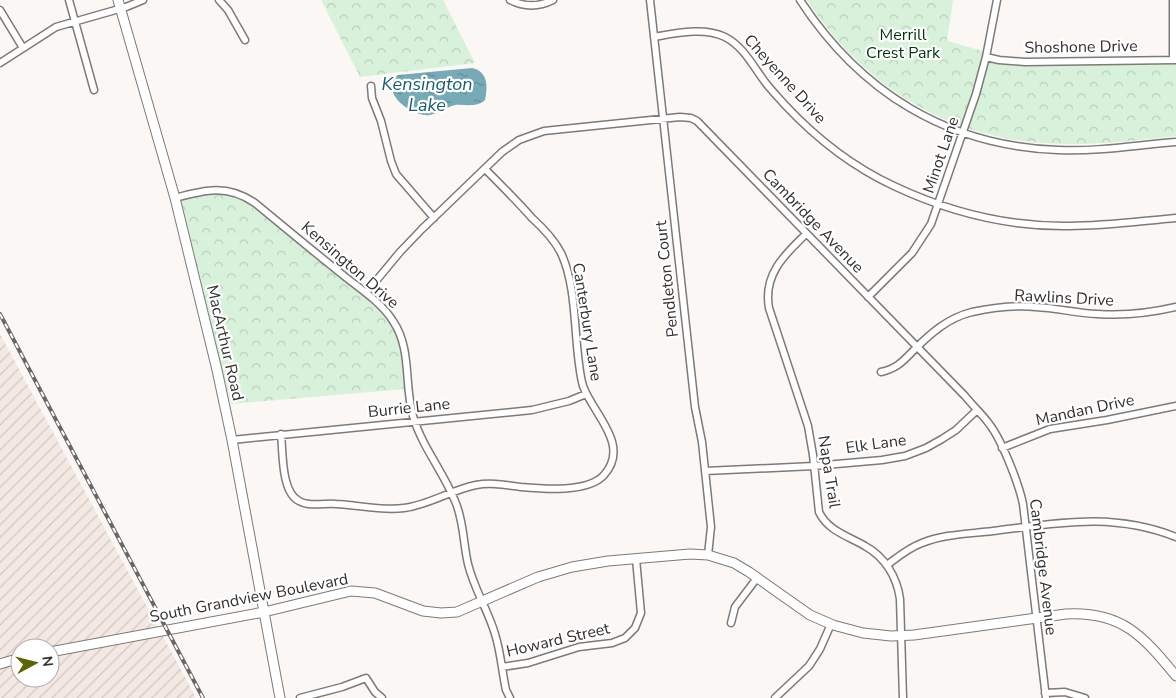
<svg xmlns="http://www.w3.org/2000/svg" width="1176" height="698" font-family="'Nunito Sans',sans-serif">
	<defs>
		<pattern id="industrial-furrows" width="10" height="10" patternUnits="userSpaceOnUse" patternTransform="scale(1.25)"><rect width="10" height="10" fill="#f4e8e2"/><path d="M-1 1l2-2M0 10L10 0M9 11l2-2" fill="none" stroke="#d2c7c2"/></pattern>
		<pattern id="park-crowns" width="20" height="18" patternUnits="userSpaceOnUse" patternTransform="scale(1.25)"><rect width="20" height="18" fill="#d8f1da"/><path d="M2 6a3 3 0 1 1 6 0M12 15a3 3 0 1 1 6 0" fill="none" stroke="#bacfbb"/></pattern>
		<pattern id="water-ripples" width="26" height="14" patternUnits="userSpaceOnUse" patternTransform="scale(1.25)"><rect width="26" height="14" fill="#77aab7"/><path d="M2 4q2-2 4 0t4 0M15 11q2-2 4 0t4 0" fill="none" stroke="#628b95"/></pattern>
	</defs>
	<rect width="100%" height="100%" fill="#fbf7f5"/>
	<path fill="url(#industrial-furrows)" fill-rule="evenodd" d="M 0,334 L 188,683 L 196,698 L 0,698 ZM 20,648 L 50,648 L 50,678 L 20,678 Z"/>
	<path fill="url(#park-crowns)" d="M 321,0 L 443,0 L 475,63 L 360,77 Z
		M 807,0 L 953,0 L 947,41 L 983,51 L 981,60 L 1002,65 L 1022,66 L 1176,64 L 1176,136 C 1139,140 1100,145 1063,144 C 955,143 865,89 807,0 Z
		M 213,193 L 230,194 L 250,202 L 387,315 L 398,335 L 403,354 L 405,389 L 231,404 L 179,202 L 184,199 Z"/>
	<path fill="url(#water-ripples)" d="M 472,68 C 488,71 488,87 485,100 C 476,108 465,104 455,105 C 446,107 439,113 430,115 C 416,117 393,102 392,88 C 391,84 393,80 395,77 L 398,75 Z"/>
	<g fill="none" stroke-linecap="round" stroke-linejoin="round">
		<g stroke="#7d7a78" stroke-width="9">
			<path id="street" d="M 69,0 L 94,90
				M 219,0 L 228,10 L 245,40
				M 510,0 C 524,7 539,7 553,0
				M 650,0 L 695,407 L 702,442 L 711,527 L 708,555
				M 800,0 C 860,92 947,146 1058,150 C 1097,152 1137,145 1176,142
				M 1173,0 L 1173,60
				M 0,10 L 23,48
				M 654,37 C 677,33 704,27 725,37 C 743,46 753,66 765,82 C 771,90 778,97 785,105 C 816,138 853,167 894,186 C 949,212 1009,227 1070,226 C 1105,226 1141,221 1176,218
				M 986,57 L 999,60 L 1025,62 L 1176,60
				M 0,63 L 56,27 L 126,7 L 143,0
				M 371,86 L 372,98 L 381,121 L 391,161 L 396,174 L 434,218
				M 175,198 C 205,190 227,184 255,203 C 284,227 313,251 343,275 C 360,289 381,302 393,321 C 412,349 404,385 413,416 C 422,447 443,471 455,501 C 464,521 463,543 468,564 C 474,589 488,610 495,634 C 501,653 502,672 506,690 L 510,698
				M 806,234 C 784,255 763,275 769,308 L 808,426 L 813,455 L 819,512 C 828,531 848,536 865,546 C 885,557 897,577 900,599 L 903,698
				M 366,293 L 400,252 L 422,229 L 502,152 L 519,140 L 544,131 L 680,117 L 691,118 L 697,121 L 965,396 C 973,406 983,415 990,425 C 1002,441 1019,484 1023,504 L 1046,698
				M 868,297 L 912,253 L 931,224 L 976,94 L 986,57 L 997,0
				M 881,372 C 898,368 903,361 915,349 C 931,333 948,318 972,312 C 991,308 1016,305 1036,307 C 1056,308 1076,313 1097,314 C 1123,316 1150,313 1176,307
				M 281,434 C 283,452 281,492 299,501 C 309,507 325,503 336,504 C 359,505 381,511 404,508 C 429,505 451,490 476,485 C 491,482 506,485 521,487 C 543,489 588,493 604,475 C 631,445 593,414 583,386 C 581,379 580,372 579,364 C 574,329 576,285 561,253 C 554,239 543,228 532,218 C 517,201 501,185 485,169
				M 232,440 L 532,410 L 569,401 L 586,394
				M 1002,448 L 1050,429 L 1107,420 L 1176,406
				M 705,471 L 814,466 L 882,460 L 905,456 L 926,448 L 942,439 L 956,430 L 977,410
				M 887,565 C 898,557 908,548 922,543 C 944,534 969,534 993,531 C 1059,523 1112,512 1176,537
				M 731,623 L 735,607 L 757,578
				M 502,667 L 528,663 L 579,647 L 612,643 L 625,638 L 635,628 L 641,613 L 636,559
				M 1045,693 L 1065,692 L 1085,698
				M 300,698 L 342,687 L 366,678 L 375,692 L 382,698
				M 775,698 L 809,666 L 820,649 L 831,624"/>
		</g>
		<g stroke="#7d7a78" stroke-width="11">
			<path id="secondary" d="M 118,0 L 175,198 L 217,370 L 232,440 L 280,698
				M 50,652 L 264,612 L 351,591 L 375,593 L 423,611 L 441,613 L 457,612 L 538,577 L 572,567 L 608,561 L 690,554 L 708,555 L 734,563 L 749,572 L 810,615 L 833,625 L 863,633 L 891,636 L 914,635 L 1066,614 C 1122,611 1143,636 1176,676
				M 0,664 L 20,658"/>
		</g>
		<use href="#street" stroke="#fff" stroke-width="6"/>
		<use href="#secondary" stroke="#fff" stroke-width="9"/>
		<g stroke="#696665" stroke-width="4">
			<path id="rail" d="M 0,314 L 203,698"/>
		</g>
		<use href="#rail" stroke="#fff" stroke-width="2" stroke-dasharray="5.5" stroke-linecap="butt"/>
	</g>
	<g text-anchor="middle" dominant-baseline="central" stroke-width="4.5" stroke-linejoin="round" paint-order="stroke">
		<g font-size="16" fill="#00350d" stroke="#fff">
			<text x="903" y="35">Merrill<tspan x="903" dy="18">Crest Park</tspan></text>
		</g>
		<g font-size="16" fill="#333130" stroke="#fff">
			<text transform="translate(1081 47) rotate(-1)">Shoshone Drive</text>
			<text transform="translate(785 79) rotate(48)">Cheyenne Drive</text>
			<text transform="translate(941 155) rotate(-71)">Minot Lane</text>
			<text transform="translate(813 221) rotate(46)">Cambridge Avenue</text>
			<text transform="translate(350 265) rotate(41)">Kensington Drive</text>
			<text transform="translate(667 279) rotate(-96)">Pendleton Court</text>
			<text transform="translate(1064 298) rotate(3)">Rawlins Drive</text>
			<text transform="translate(587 322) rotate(81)">Canterbury Lane</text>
			<text transform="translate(225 343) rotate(77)">MacArthur Road</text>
			<text transform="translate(409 408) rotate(-6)">Burrie Lane</text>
			<text transform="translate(1085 410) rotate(-12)">Mandan Drive</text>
			<text transform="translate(876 444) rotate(-8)">Elk Lane</text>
			<text transform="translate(829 472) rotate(81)">Napa Trail</text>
			<text transform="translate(1043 567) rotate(83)">Cambridge Avenue</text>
			<text transform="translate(249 598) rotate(-11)">South Grandview Boulevard</text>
			<text transform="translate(558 640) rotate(-13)">Howard Street</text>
		</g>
		<g font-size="18" font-style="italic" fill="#185c6b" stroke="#fff">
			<text x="427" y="84">Kensington<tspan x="427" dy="21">Lake</tspan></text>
		</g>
	</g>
	<g transform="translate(35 663) rotate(83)"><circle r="24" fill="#ffffff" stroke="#adadac"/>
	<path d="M0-4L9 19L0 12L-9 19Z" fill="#5c6504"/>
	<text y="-8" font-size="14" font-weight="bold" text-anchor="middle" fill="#333130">N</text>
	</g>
</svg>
